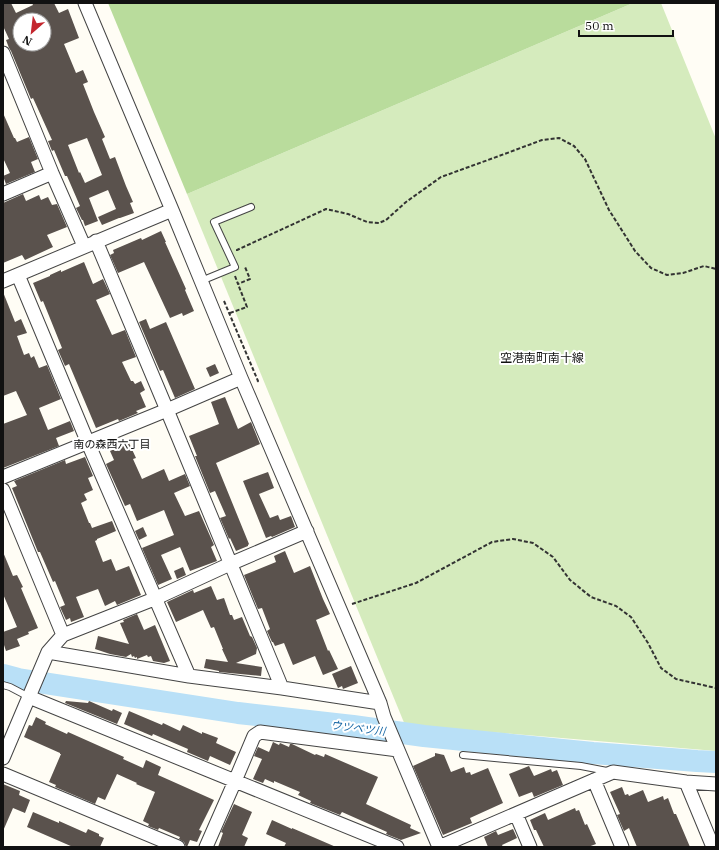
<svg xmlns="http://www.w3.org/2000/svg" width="719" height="850" font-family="'IBM Plex Serif','Noto Sans JP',serif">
	<rect width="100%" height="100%" fill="#fffdf5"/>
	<path fill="#d5ebbd" d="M 633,3 L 661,3 L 716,139 L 716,751 L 405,725 L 187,194 Z"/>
	<path fill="#b9dc9c" d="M 108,3 L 633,3 L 187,194 Z"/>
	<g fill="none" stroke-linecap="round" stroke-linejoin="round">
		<path stroke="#b9e0f7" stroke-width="22" d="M 3,675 L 18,679 L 238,713 L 353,726 L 424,736 L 593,753 L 697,761 L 716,762"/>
	</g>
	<path fill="#5a524d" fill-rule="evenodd" d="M 3,3 L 11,3 L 16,13 L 33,5 L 32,3 L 54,3 L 59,13 L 68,9 L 79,38 L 64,44 L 76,73 L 83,70 L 88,82 L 83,84 L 94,112 L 105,137 L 102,139 L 110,159 L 115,157 L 126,186 L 133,202 L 130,203 L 134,213 L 120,218 L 119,218 L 102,225 L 98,217 L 116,209 L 108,190 L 89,198 L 98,221 L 85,226 L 83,220 L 82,220 L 76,208 L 80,206 L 67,176 L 65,176 L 54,150 L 52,151 L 48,141 L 52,140 L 33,98 L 31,99 L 11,51 L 9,48 L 6,40 L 9,39 L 3,26 ZM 20,20 L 44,20 L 44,44 L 20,44 ZM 87,138 L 102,175 L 85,183 L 80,172 L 79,173 L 68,145 Z
		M 3,113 L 14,138 L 15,138 L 17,142 L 29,137 L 38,159 L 31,162 L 35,172 L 6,184 L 3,176 L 10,173 L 3,158 Z
		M 23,194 L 26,201 L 39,195 L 41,200 L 48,197 L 52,205 L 57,204 L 67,227 L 47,235 L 53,247 L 25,260 L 22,255 L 3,263 L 3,203 Z
		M 161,231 L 166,242 L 165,242 L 186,289 L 185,290 L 194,311 L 183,316 L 182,313 L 170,318 L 144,262 L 118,273 L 110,255 L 114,253 L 113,250 L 141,238 L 142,240 Z
		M 84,262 L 93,284 L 103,279 L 110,294 L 96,300 L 112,335 L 125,330 L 136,357 L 122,362 L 131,381 L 133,381 L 135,384 L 141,381 L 145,390 L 140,393 L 146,407 L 136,411 L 138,413 L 119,421 L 118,419 L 96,428 L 69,364 L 65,366 L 58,350 L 62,348 L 43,301 L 41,302 L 33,283 L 50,276 L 50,275 L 61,270 L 61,272 Z
		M 3,292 L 15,322 L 21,319 L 27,333 L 17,336 L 24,355 L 29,353 L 31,358 L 34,356 L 39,368 L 47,365 L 61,399 L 39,408 L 48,430 L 70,421 L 74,431 L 56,438 L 59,446 L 3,468 L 3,424 L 27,415 L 16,391 L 3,396 Z
		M 146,319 L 150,329 L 166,322 L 195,389 L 175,398 L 163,370 L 160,371 L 139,322 Z
		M 215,364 L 219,373 L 210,377 L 206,368 Z
		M 225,397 L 238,429 L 251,422 L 260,444 L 216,463 L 249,544 L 248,545 L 248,546 L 236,551 L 230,538 L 229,539 L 220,518 L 226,516 L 215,491 L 210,493 L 195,456 L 197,456 L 189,436 L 219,424 L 211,402 Z
		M 129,443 L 136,458 L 133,459 L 142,479 L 164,469 L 169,481 L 185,474 L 190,486 L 174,493 L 185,516 L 199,511 L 214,545 L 211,547 L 217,561 L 190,571 L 180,547 L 161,555 L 172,579 L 158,585 L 142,548 L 174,535 L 164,510 L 137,521 L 130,504 L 125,506 L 106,464 L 114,460 L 110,451 Z
		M 85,457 L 93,476 L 88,478 L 93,490 L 84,494 L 87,500 L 81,503 L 89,523 L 90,523 L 92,528 L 112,521 L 116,531 L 97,539 L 97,540 L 95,541 L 103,562 L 111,559 L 116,571 L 129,566 L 141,595 L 117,605 L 115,601 L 105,606 L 98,589 L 76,597 L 84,617 L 71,622 L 70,618 L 66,620 L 60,607 L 65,605 L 55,581 L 53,582 L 40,552 L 38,552 L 12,488 L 17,486 L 14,481 L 65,460 L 66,464 Z
		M 268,472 L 274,488 L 259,494 L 270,518 L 278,515 L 280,520 L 291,516 L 295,527 L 272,537 L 271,536 L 266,538 L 243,481 Z
		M 143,527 L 147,536 L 139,540 L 135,531 Z
		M 285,551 L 294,573 L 310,566 L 323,599 L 330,614 L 316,620 L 328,651 L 329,650 L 338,669 L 323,675 L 315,656 L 293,665 L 284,643 L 275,646 L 273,642 L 272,642 L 267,631 L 270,629 L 262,608 L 258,609 L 244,575 L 276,562 L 274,556 Z
		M 3,552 L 13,576 L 17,575 L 23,587 L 21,588 L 38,628 L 28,632 L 29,634 L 17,639 L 20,646 L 6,651 L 3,642 L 3,632 L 17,627 L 3,594 Z
		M 183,567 L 186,575 L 177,579 L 174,571 Z
		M 211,586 L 217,600 L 224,598 L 230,615 L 232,615 L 234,620 L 242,617 L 250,636 L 252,637 L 257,648 L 256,654 L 236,663 L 262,667 L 261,676 L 219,672 L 219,671 L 204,668 L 206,659 L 228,662 L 222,649 L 223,649 L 214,627 L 211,628 L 203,610 L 176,622 L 167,602 L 193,590 L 194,593 Z
		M 137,614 L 144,630 L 155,625 L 170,661 L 164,663 L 153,661 L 151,656 L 148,657 L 147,655 L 137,659 L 137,657 L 135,658 L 134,656 L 132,657 L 131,654 L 126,657 L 110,654 L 95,649 L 98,636 L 129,644 L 120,623 L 124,622 L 123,620 Z
		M 351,666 L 358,683 L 343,689 L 342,686 L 338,688 L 332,674 Z
		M 66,701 L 88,703 L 89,701 L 112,711 L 113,709 L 122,713 L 117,724 L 65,703 Z
		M 129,711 L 162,725 L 163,723 L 180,731 L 183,725 L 202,734 L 202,732 L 218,738 L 216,743 L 236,752 L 230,765 L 210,756 L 208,761 L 187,752 L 188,749 L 153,734 L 152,736 L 124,724 Z
		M 36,717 L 46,722 L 45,724 L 67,734 L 68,732 L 124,757 L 123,759 L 143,768 L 146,760 L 161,767 L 158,775 L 214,800 L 199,830 L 202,831 L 197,842 L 190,840 L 187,847 L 186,847 L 184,842 L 179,839 L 180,837 L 159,828 L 158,830 L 148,826 L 149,824 L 143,821 L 155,792 L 136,784 L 137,783 L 117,774 L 105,800 L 98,797 L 95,804 L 55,787 L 56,785 L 49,782 L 61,754 L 60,754 L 60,753 L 24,737 L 29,725 L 32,726 Z
		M 273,742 L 279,745 L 280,743 L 289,747 L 290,744 L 292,744 L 315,755 L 316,754 L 324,757 L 325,754 L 378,777 L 366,804 L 411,825 L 410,828 L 421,833 L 401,840 L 386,834 L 387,832 L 342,812 L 340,815 L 310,803 L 311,801 L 298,795 L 300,792 L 274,781 L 274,783 L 265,779 L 263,783 L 253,779 L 262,759 L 254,756 L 258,747 L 269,752 Z
		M 435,753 L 444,755 L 451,772 L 464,767 L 466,773 L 470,772 L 471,775 L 488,768 L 503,803 L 470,818 L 472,823 L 443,835 L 413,766 L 435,756 Z
		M 529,766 L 534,776 L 551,769 L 552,772 L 557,770 L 563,785 L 534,797 L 532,792 L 519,797 L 509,774 Z
		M 3,784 L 20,791 L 19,795 L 30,800 L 25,813 L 13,808 L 3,831 Z
		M 622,787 L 625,795 L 628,794 L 629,796 L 643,790 L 648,802 L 663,796 L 664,800 L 668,798 L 674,814 L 676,814 L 690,847 L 637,847 L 629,828 L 624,831 L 617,815 L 620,814 L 610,792 Z
		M 234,804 L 252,812 L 242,835 L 248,838 L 244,847 L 218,847 L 223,833 L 221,832 Z
		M 575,808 L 576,811 L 579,810 L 585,825 L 587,824 L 596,844 L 588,847 L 544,847 L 536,830 L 534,830 L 530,820 L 545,813 L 548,820 Z
		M 33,812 L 59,823 L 59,821 L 86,833 L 88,829 L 99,834 L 99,836 L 104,838 L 100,847 L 73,847 L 27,827 Z
		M 272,820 L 292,829 L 292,828 L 336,847 L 284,847 L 286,843 L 266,834 Z
		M 513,829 L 517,838 L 502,845 L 503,847 L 488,847 L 484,837 L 496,831 L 498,835 Z"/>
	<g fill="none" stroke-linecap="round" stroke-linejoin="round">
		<g stroke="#444" stroke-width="8">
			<path id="lane" d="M 201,281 L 235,267 L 214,222 L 251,207
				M 3,685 L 10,687 L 29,697
				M 463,755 L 581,766 L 607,771"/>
		</g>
		<g stroke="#444" stroke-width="15">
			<path id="street" d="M 85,3 L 172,210 L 241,378 L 380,703 L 384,717 L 439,847
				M 3,53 L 52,173 L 84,246
				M 3,194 L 52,173
				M 96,241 L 167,410 L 282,688
				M 18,275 L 88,443 L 189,676
				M 3,281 L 172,210
				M 3,477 L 167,410 L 241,378
				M 3,490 L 63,635
				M 48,652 L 189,676 L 282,688 L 380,703
				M 29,697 L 397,847
				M 3,758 L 48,652 L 63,635 L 154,599 L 230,564 L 307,531
				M 3,774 L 178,847
				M 594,780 L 622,847
				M 686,782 L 713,847
				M 516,814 L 530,847
				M 206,847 L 235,781 L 254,736 L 260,732 L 398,750
				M 439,847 L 613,772 L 686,782 L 716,784"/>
		</g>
		<path stroke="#333" stroke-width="2" stroke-dasharray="4 2" stroke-linecap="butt" d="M 237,251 L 237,250 L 326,209 L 348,214 L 367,222 L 379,223 L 386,220 L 406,202 L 441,177 L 499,156 L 542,140 L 559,138 L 574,146 L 585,159 L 609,210 L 635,251 L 651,268 L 667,275 L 683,273 L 704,266 L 716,269
			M 235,276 L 238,284 L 250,279 L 245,267
			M 224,301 L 258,381 L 256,383
			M 230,313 L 247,307 L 238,284
			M 352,604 L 416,583 L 492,542 L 513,539 L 533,543 L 553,557 L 570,580 L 591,597 L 616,606 L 631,617 L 648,643 L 661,668 L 676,679 L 707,686 L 716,688"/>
		<use href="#lane" stroke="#fff" stroke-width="6"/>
		<use href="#street" stroke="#fff" stroke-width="13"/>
	</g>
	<g text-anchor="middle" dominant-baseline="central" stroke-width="4" stroke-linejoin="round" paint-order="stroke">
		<g font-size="11" fill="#111" stroke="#fff">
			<text x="112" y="444">南の森西六丁目</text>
		</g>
		<g font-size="11" font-style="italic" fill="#1768a6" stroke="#fff">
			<text transform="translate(358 728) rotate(7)">ウツベツ川</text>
		</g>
		<g font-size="12" fill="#111" stroke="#fff">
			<text x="542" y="357">空港南町南十線</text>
		</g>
	</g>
	<rect width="719" height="850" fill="none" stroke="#111111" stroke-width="8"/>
	<g transform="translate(32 32) rotate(208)"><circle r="19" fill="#ffffff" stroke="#a0a0a0"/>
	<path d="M0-3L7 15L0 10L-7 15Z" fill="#c4262e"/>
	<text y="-6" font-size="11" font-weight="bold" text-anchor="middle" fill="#111111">N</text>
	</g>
	<path d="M579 30v6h94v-6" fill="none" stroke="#111111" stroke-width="2"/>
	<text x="585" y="30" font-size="12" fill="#111111" stroke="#ffffff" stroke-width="3" paint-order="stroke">50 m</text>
</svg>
